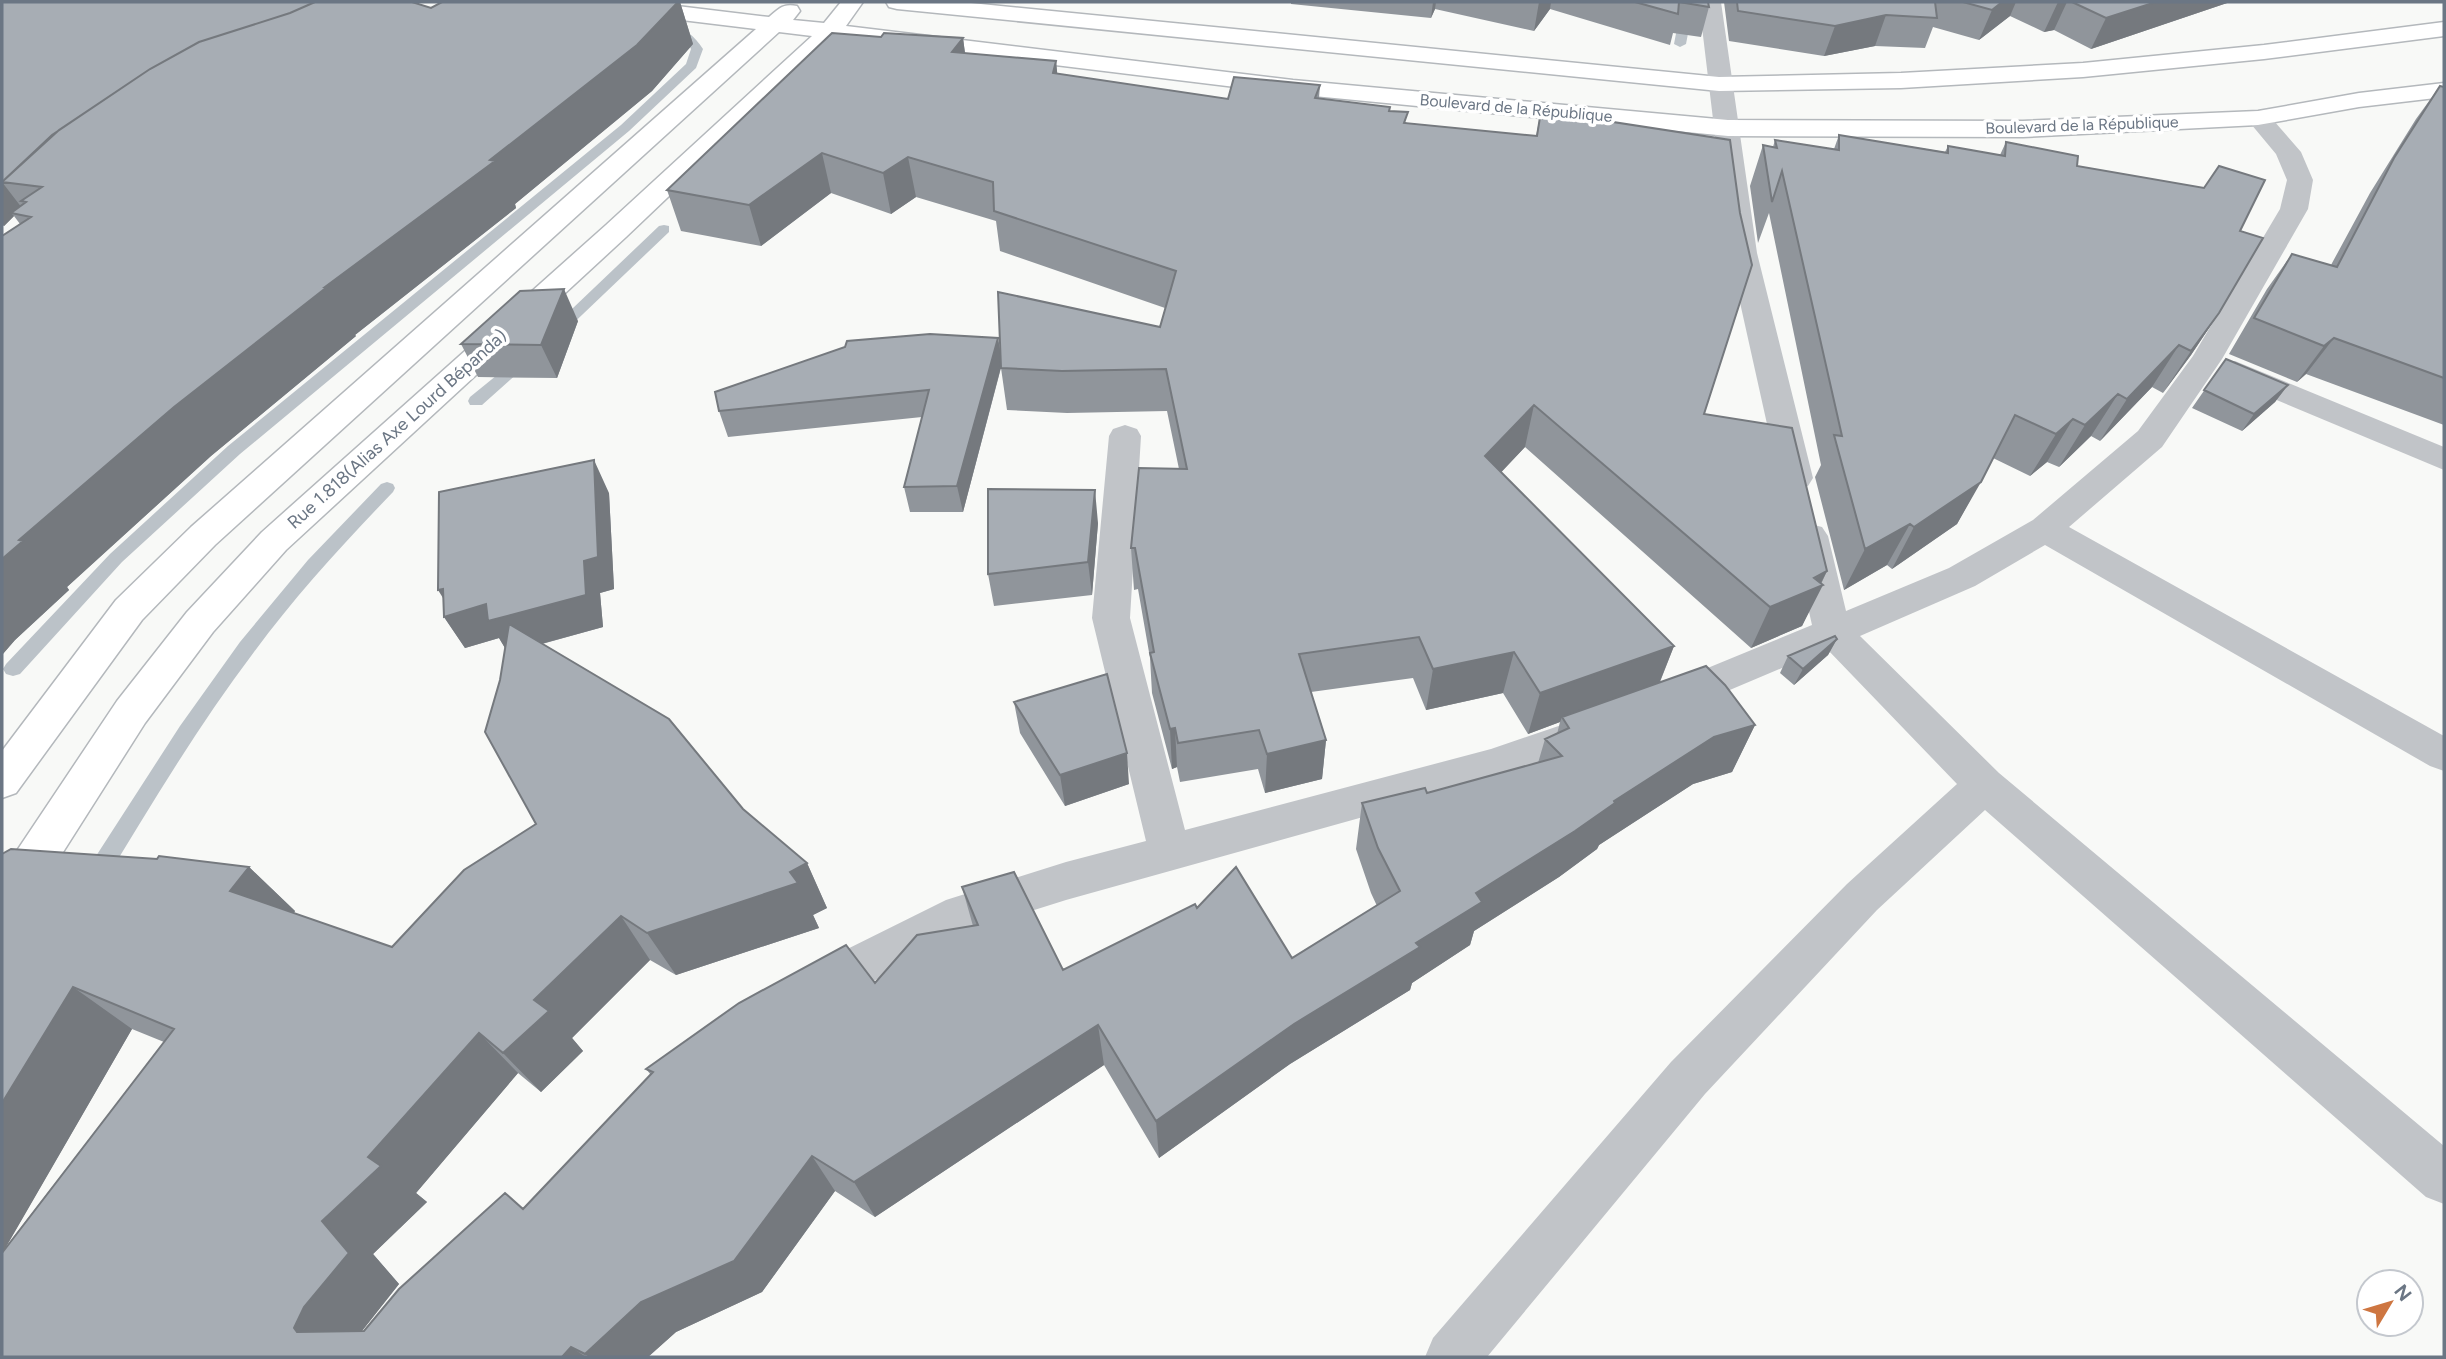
<svg xmlns="http://www.w3.org/2000/svg" width="2446" height="1359" font-family="Figtree,sans-serif">
	<rect width="100%" height="100%" fill="#f8f9f7"/>
	<g fill="none" stroke-linecap="round" stroke-linejoin="round">
		<path fill="#bbc2c8" fill-rule="evenodd" d="M 1682,2 L 1694,2 L 1686,44 L 1680,47 L 1674,44 Z
			M 667,26 C 682,25 695,36 703,49 L 696,68 L 629,131 L 240,454 L 122,562 L 20,674 L 13,676 L 6,674 L 3,669 L 6,664 L 110,554 L 228,446 L 621,125 L 686,64 L 691,49 L 687,41 L 667,30 Z
			M 664,225 L 669,226 L 669,232 L 561,335 L 551,335 L 548,332 L 551,329 L 659,226 Z
			M 523,356 L 528,358 L 531,361 L 528,364 L 482,405 L 470,405 L 468,401 L 470,397 L 518,358 Z
			M 387,482 L 393,484 L 395,488 L 393,492 C 344,543 296,595 254,652 C 198,726 151,805 103,884 L 95,886 L 87,884 L 84,877 L 87,870 L 180,726 L 240,642 L 308,560 L 381,484 Z"/>
		<g stroke="#b4b8bc" stroke-width="3">
			<path id="primary" d="M 580,2 L 644,2 L 769,17 C 779,8 784,3 797,6 L 800,11 L 793,20 L 824,23 L 841,2 L 863,2 L 846,26 L 1293,80 L 1728,120 L 2023,121 L 2258,111 L 2359,93 L 2444,83 L 2444,97 L 2359,107 L 2258,125 L 2023,137 L 1728,136 L 1293,94 L 835,38 L 626,237 L 286,550 L 213,632 L 145,723 L 18,923 L 2,928 L 2,873 L 117,701 L 187,612 L 262,532 L 606,225 L 812,36 L 779,32 L 215,545 L 142,620 L 16,793 L 2,798 L 2,751 L 116,600 L 191,527 L 756,29 L 591,9 L 583,7 Z
				M 886,2 L 961,2 L 1719,77 L 1901,73 L 2083,63 L 2264,45 L 2444,22 L 2444,36 L 2264,59 L 2083,77 L 1901,88 L 1719,91 L 897,9 L 889,7 Z"/>
		</g>
		<path fill="#c1c4c8" fill-rule="evenodd" d="M 1699,2 L 1721,2 L 1757,253 L 1813,478 L 1808,486 L 1796,489 L 1784,486 L 1779,478 L 1729,253 Z
			M 2258,111 L 2267,113 L 2301,152 L 2313,180 L 2308,209 L 2222,359 L 2162,447 L 2069,527 L 2444,736 L 2444,771 L 2430,766 L 2045,545 L 1975,586 L 1860,636 L 1999,773 L 2444,1146 L 2444,1204 L 2426,1197 L 1985,810 L 1877,910 L 1705,1094 L 1487,1357 L 1425,1357 L 1433,1338 L 1671,1062 L 1847,884 L 1957,784 L 1827,649 L 1673,714 L 1659,710 L 1654,699 L 1659,688 L 1812,625 L 1792,536 L 1798,527 L 1810,524 L 1822,527 L 1828,536 L 1846,611 L 1949,568 L 2033,520 L 2138,431 L 2193,356 L 2280,209 L 2287,180 L 2276,154 L 2246,118 L 2249,113 Z
			M 2235,361 L 2444,447 L 2444,470 L 2224,378 L 2219,371 L 2224,364 Z
			M 1125,425 L 1137,429 L 1141,436 L 1130,618 L 1185,830 L 1491,749 L 1591,715 L 1605,720 L 1611,731 L 1605,742 L 1492,781 L 1066,900 L 974,929 L 829,1004 L 813,1010 L 797,1004 L 790,989 L 797,974 L 946,900 L 1066,862 L 1146,841 L 1092,618 L 1109,436 L 1113,429 Z"/>
		<use href="#primary" fill="#fff" fill-rule="evenodd"/>
	</g>
	<path fill="#90959b" fill-rule="evenodd" d="M 2,2 L 431,8 L 442,2 L 680,2 L 693,44 L 652,91 L 515,204 L 516,208 L 355,335 L 356,336 L 211,456 L 67,587 L 69,590 L 15,640 L 2,655 L 2,236 L 20,224 L 14,216 L 4,226 L 2,225 Z
		M 1291,2 L 1708,2 L 1709,7 L 1701,37 L 1673,33 L 1670,45 L 1550,9 L 1534,31 L 1435,9 L 1431,18 L 1291,4 Z
		M 1724,2 L 2230,2 L 2091,49 L 2054,30 L 2044,32 L 2010,16 L 1979,40 L 1933,27 L 1925,48 L 1875,46 L 1824,56 L 1729,41 Z
		M 881,37 L 963,38 L 965,53 L 1056,61 L 1057,74 L 1228,99 L 1320,85 L 1319,98 L 1390,107 L 1390,111 L 1407,123 L 1536,136 L 1541,111 L 1704,414 L 1827,571 L 1802,626 L 1751,648 L 1525,447 L 1501,472 L 1674,646 L 1660,682 L 1755,725 L 1732,772 L 1693,784 L 1599,845 L 1597,849 L 1559,877 L 1474,931 L 1470,945 L 1412,983 L 1410,990 L 1290,1064 L 1159,1158 L 1104,1065 L 875,1217 L 835,1191 L 762,1292 L 676,1332 L 648,1357 L 2,1357 L 2,854 L 249,867 L 295,911 L 294,913 L 392,947 L 536,824 L 500,680 L 505,648 L 499,638 L 465,648 L 444,617 L 609,493 L 614,589 L 600,593 L 603,627 L 542,644 L 807,863 L 827,908 L 813,915 L 819,928 L 676,975 L 650,960 L 572,1038 L 583,1051 L 541,1092 L 518,1073 L 416,1193 L 427,1202 L 373,1254 L 399,1284 L 362,1331 L 364,1331 L 523,1209 L 651,1075 L 646,1069 L 875,983 L 973,926 L 962,887 L 1063,970 L 1197,908 L 1292,958 L 1377,906 L 1371,893 L 1356,849 L 1362,803 L 1427,793 L 1538,763 L 1545,739 L 1557,734 L 1560,722 L 1528,734 L 1503,693 L 1426,710 L 1413,678 L 1311,692 L 1326,740 L 1322,779 L 1265,793 L 1258,769 L 1180,782 L 1177,767 L 1172,769 L 1152,693 L 1150,658 L 1138,589 L 1134,590 L 1131,548 L 1179,469 L 1167,411 L 1067,413 L 1007,410 L 1001,368 L 963,512 L 910,512 L 904,487 L 922,417 L 728,437 L 719,411 L 998,338 L 1000,349 L 1160,327 L 1165,308 L 1000,251 L 996,221 L 916,197 L 891,214 L 831,193 L 761,246 L 681,231 L 667,190 ZM 132,1029 L 164,1042 L 5,1248 Z
		M 2440,86 L 2444,87 L 2444,425 L 2306,374 L 2297,382 L 2229,354 L 2267,289 L 2292,254 L 2331,265 L 2370,193 L 2416,119 Z
		M 1839,135 L 1945,152 L 1948,146 L 2000,155 L 2006,142 L 2077,166 L 2240,231 L 2219,313 L 2191,355 L 2163,393 L 2152,387 L 2100,441 L 2091,436 L 2059,467 L 2047,462 L 2030,476 L 1993,458 L 1957,524 L 1892,569 L 1887,565 L 1844,590 L 1815,477 L 1821,465 L 1769,213 L 1758,243 L 1750,186 L 1763,145 L 1773,147 L 1775,140 L 1834,149 Z
		M 578,321 L 557,378 L 478,377 L 461,344 Z
		M 2226,359 L 2288,385 L 2275,402 L 2242,431 L 2192,408 Z
		M 1098,523 L 1092,595 L 994,606 L 988,574 Z
		M 1837,639 L 1828,655 L 1794,685 L 1780,673 L 1788,656 Z
		M 1014,702 L 1129,784 L 1065,806 L 1020,733 Z"/>
	<path fill="#75797e" d="M 678,2 L 680,2 L 693,44 L 652,91 L 515,204 L 516,208 L 355,335 L 356,336 L 211,456 L 67,587 L 69,590 L 15,640 L 2,655 L 2,559 L 19,540 L 174,407 L 325,287 L 490,160 Z
		M 1433,2 L 1436,2 L 1435,9 L 1431,18 Z
		M 1539,2 L 1551,2 L 1550,9 L 1534,31 Z
		M 2002,2 L 2016,2 L 2010,16 L 1979,40 L 1992,10 Z
		M 2058,2 L 2067,2 L 2054,30 L 2044,32 Z
		M 2156,2 L 2230,2 L 2091,49 L 2106,18 Z
		M 1886,15 L 1875,46 L 1824,56 L 1835,26 Z
		M 963,38 L 968,77 L 952,52 Z
		M 1056,61 L 1060,100 L 1053,73 Z
		M 142,75 L 42,187 L 2,182 L 22,208 L 11,213 L 14,216 L 4,226 L 2,223 L 2,182 L 52,135 Z
		M 822,153 L 831,193 L 761,246 L 749,205 Z
		M 908,157 L 916,197 L 891,214 L 883,173 Z
		M 564,289 L 578,321 L 557,378 L 541,345 Z
		M 2219,313 L 2191,355 L 2163,393 L 2191,351 Z
		M 998,338 L 1002,363 L 963,512 L 957,486 Z
		M 2334,338 L 2306,374 L 2297,382 L 2324,346 Z
		M 2179,345 L 2152,387 L 2100,441 L 2127,399 Z
		M 2288,385 L 2275,402 L 2242,431 L 2254,414 Z
		M 2118,394 L 2091,436 L 2059,467 L 2085,425 Z
		M 1534,405 L 1525,447 L 1477,498 L 1485,456 Z
		M 2073,419 L 2047,462 L 2030,476 L 2056,434 Z
		M 594,460 L 609,493 L 614,589 L 600,593 L 603,627 L 508,653 L 499,638 L 465,648 L 444,617 L 453,614 L 438,590 L 443,589 L 486,604 L 584,561 Z
		M 1981,482 L 1957,524 L 1892,569 L 1914,527 Z
		M 1095,490 L 1098,523 L 1092,595 L 1088,562 Z
		M 1910,524 L 1887,565 L 1844,590 L 1865,549 Z
		M 1827,571 L 1819,587 L 1823,585 L 1802,626 L 1751,648 L 1770,607 Z
		M 1837,639 L 1828,655 L 1794,685 L 1803,669 Z
		M 1674,646 L 1658,686 L 1562,717 L 1560,722 L 1528,734 L 1540,693 Z
		M 1514,652 L 1503,693 L 1426,710 L 1433,669 Z
		M 1755,725 L 1732,772 L 1693,784 L 1599,845 L 1597,849 L 1559,877 L 1474,931 L 1470,945 L 1412,983 L 1410,990 L 1290,1064 L 1159,1158 L 1156,1121 L 1294,1024 L 1416,943 L 1476,893 L 1614,801 L 1714,737 Z
		M 1175,728 L 1177,767 L 1172,769 L 1170,729 Z
		M 1326,740 L 1322,779 L 1265,793 L 1267,754 Z
		M 1127,753 L 1129,784 L 1065,806 L 1060,775 Z
		M 807,863 L 827,908 L 813,915 L 819,928 L 676,975 L 647,933 L 790,872 Z
		M 249,867 L 295,911 L 278,935 L 230,891 Z
		M 621,916 L 650,960 L 572,1038 L 583,1051 L 541,1092 L 503,1053 L 534,1000 Z
		M 73,987 L 132,1029 L 2,1254 L 2,1103 Z
		M 1098,1025 L 1104,1065 L 875,1217 L 854,1182 Z
		M 479,1033 L 518,1073 L 416,1193 L 427,1202 L 373,1254 L 399,1284 L 358,1336 L 297,1332 L 294,1328 L 322,1221 L 368,1157 Z
		M 812,1156 L 835,1191 L 762,1292 L 676,1332 L 648,1357 L 589,1357 L 585,1354 L 641,1302 Z
		M 571,1347 L 586,1357 L 562,1357 Z"/>
	<path fill="#a7adb4" stroke="#75797e" stroke-width="2" d="M 2,2 L 315,2 L 290,13 L 199,42 L 150,69 L 52,135 L 2,182 Z
		M 315,2 L 412,2 L 431,8 L 442,2 L 678,2 L 637,45 L 490,160 L 495,161 L 325,287 L 327,287 L 174,407 L 19,540 L 23,541 L 2,559 L 2,236 L 31,217 L 11,213 L 26,202 L 21,201 L 42,187 L 2,182 L 59,130 L 150,69 L 199,42 L 290,13 Z
		M 1635,2 L 1708,2 L 1709,7 L 1679,2 L 1678,14 Z
		M 1737,2 L 1935,2 L 1937,18 L 1886,15 L 1835,26 L 1738,11 Z
		M 1963,2 L 2002,2 L 1992,10 Z
		M 2072,2 L 2156,2 L 2106,18 Z
		M 832,33 L 881,37 L 884,33 L 963,38 L 952,52 L 1056,61 L 1053,73 L 1228,99 L 1234,77 L 1320,85 L 1315,98 L 1390,107 L 1389,111 L 1408,112 L 1404,123 L 1537,136 L 1541,111 L 1730,140 L 1740,213 L 1752,265 L 1704,414 L 1792,428 L 1827,571 L 1814,578 L 1823,585 L 1770,607 L 1534,405 L 1485,456 L 1674,646 L 1540,693 L 1514,652 L 1433,669 L 1419,637 L 1299,654 L 1326,740 L 1267,754 L 1259,730 L 1178,743 L 1175,728 L 1170,729 L 1150,653 L 1154,652 L 1135,548 L 1131,548 L 1139,468 L 1187,469 L 1166,369 L 1062,371 L 1001,368 L 998,292 L 1160,327 L 1176,271 L 994,211 L 993,182 L 908,157 L 883,173 L 822,153 L 749,205 L 667,190 Z
		M 2440,86 L 2444,87 L 2444,378 L 2334,338 L 2324,346 L 2254,318 L 2292,254 L 2337,267 L 2394,158 Z
		M 1839,135 L 1948,153 L 1948,146 L 2005,156 L 2006,142 L 2078,156 L 2077,166 L 2204,188 L 2219,166 L 2265,180 L 2240,231 L 2263,238 L 2219,313 L 2191,351 L 2179,345 L 2127,399 L 2118,394 L 2085,425 L 2073,419 L 2056,434 L 2015,415 L 1981,482 L 1914,527 L 1910,524 L 1865,549 L 1834,435 L 1842,436 L 1782,171 L 1772,202 L 1763,145 L 1777,148 L 1775,140 L 1839,150 Z
		M 564,289 L 541,345 L 461,344 L 520,291 Z
		M 930,334 L 998,338 L 957,486 L 904,487 L 929,390 L 719,411 L 715,392 L 845,347 L 847,341 Z
		M 2226,359 L 2288,385 L 2254,414 L 2204,390 Z
		M 594,460 L 598,557 L 584,561 L 586,595 L 488,621 L 486,604 L 444,617 L 443,589 L 438,590 L 439,492 Z
		M 988,489 L 1095,490 L 1088,562 L 988,574 Z
		M 509,624 L 669,719 L 743,809 L 807,863 L 790,872 L 798,883 L 647,933 L 621,916 L 534,1000 L 549,1011 L 503,1053 L 479,1033 L 368,1157 L 381,1166 L 322,1221 L 349,1253 L 304,1307 L 294,1328 L 297,1332 L 364,1331 L 399,1289 L 505,1193 L 523,1209 L 653,1072 L 646,1069 L 739,1003 L 846,945 L 875,983 L 917,935 L 978,925 L 962,887 L 1014,872 L 1063,970 L 1195,904 L 1197,908 L 1236,867 L 1292,958 L 1400,891 L 1378,848 L 1362,803 L 1425,788 L 1427,793 L 1562,756 L 1545,739 L 1569,728 L 1562,717 L 1706,666 L 1725,685 L 1755,725 L 1714,737 L 1614,801 L 1615,803 L 1575,831 L 1476,893 L 1482,902 L 1416,943 L 1420,947 L 1294,1024 L 1156,1121 L 1098,1025 L 854,1182 L 812,1156 L 734,1261 L 641,1302 L 585,1354 L 571,1347 L 562,1357 L 2,1357 L 2,1253 L 174,1029 L 73,987 L 2,1103 L 2,854 L 11,849 L 157,859 L 159,856 L 249,867 L 230,891 L 392,947 L 464,870 L 536,824 L 485,732 L 500,680 Z
		M 1835,636 L 1837,639 L 1803,669 L 1788,656 Z
		M 1107,674 L 1127,753 L 1060,775 L 1014,702 Z"/>
	<g text-anchor="middle" dominant-baseline="central" stroke-width="7" stroke-linejoin="round" paint-order="stroke">
		<g font-size="16" fill="#6b7684" stroke="#fff">
			<text transform="translate(1516 108) rotate(5)">Boulevard de la République</text>
			<text transform="translate(2082 125) rotate(-2)">Boulevard de la République</text>
		</g>
		<g font-size="18" fill="#6b7684" stroke="#fff">
			<text transform="translate(397 429) rotate(-42)">Rue 1.818(Alias Axe Lourd Bépanda)</text>
		</g>
	</g>
	<rect width="2446" height="1359" fill="none" stroke="#6b7684" stroke-width="7"/>
	<g transform="translate(2390 1303) rotate(52)"><circle r="33" fill="#ffffff" stroke="#c4c8ce" stroke-width="2"/>
	<path d="M0-5L12 26L0 18L-12 26Z" fill="#ce7641"/>
	<text y="-10" font-size="19" font-weight="bold" text-anchor="middle" fill="#6b7684">N</text>
	</g>
</svg>
